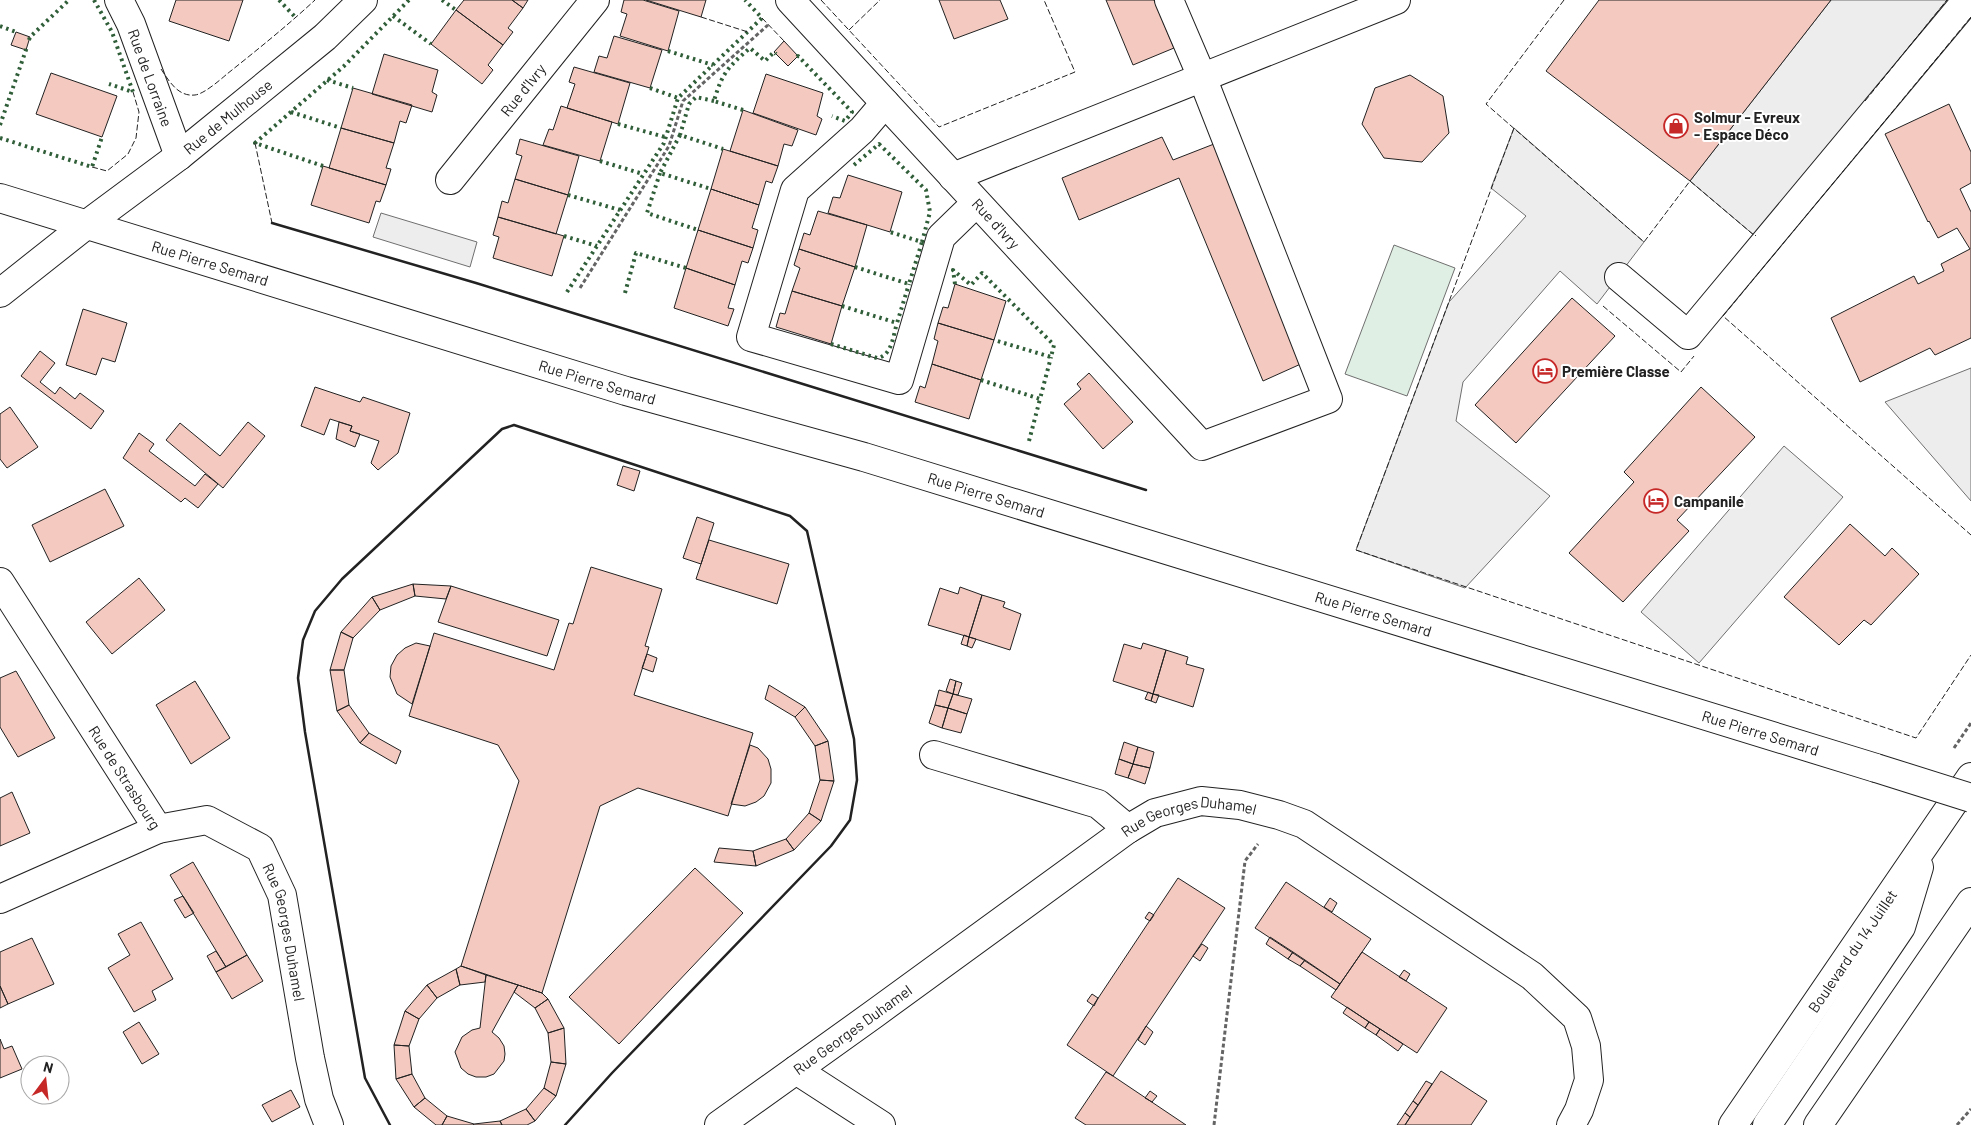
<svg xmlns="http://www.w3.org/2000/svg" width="1971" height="1125" font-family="Barlow,sans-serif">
	<rect width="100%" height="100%" fill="#fff"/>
	<path fill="#e0efe3" stroke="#6f6f6f" d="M 1394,245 L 1455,268 L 1407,396 L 1345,374 Z"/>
	<path fill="#ededed" stroke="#6f6f6f" d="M 1831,0 L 1947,0 L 1755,236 L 1690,181 Z
		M 1514,128 L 1644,242 L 1597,304 L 1560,271 L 1463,382 L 1456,421 L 1550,496 L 1465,588 L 1356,550 L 1449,302 L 1526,216 L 1491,188 Z
		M 381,213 L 477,242 L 470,267 L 373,237 Z
		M 1971,368 L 1971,501 L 1885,402 Z
		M 1784,446 L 1843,497 L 1699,663 L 1641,612 Z"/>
	<path fill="#f3c9c0" stroke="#222" d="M 176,0 L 243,0 L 229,41 L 169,21 Z
		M 464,0 L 512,0 L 523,8 L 508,28 L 513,32 L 503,45 L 456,10 Z
		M 512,0 L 528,0 L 523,8 Z
		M 624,0 L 643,0 L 679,11 L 668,51 L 620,36 L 627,14 L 621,12 Z
		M 646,0 L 706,0 L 701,17 Z
		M 939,0 L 1000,0 L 1008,19 L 954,39 Z
		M 1106,0 L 1154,0 L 1174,48 L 1133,65 Z
		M 1599,0 L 1831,0 L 1690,181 L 1546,71 Z
		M 456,10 L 503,45 L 488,65 L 493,70 L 482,84 L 431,44 Z
		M 16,32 L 30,37 L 26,50 L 11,45 Z
		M 614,36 L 662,50 L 650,88 L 594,72 L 599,56 L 607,58 Z
		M 784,41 L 798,56 L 788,66 L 774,52 Z
		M 384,54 L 438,70 L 432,92 L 437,95 L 432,112 L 372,94 Z
		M 574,67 L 630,83 L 618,124 L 567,108 L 575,84 L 569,82 Z
		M 51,73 L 117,96 L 102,137 L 36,114 Z
		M 766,74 L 823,93 L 817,116 L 822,119 L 816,135 L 753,113 Z
		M 1410,75 L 1443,96 L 1449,133 L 1422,162 L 1384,158 L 1362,124 L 1375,88 Z
		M 353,88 L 412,105 L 406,123 L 400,121 L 394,143 L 341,128 Z
		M 1949,104 L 1971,152 L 1971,183 L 1960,189 L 1971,212 L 1971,338 L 1935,355 L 1930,348 L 1860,382 L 1831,318 L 1914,276 L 1918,284 L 1944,271 L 1941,264 L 1970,249 L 1957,228 L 1938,238 L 1929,221 L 1928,222 L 1885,134 Z
		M 561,106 L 612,122 L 600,161 L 543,145 L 549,129 L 553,130 Z
		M 743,110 L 798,130 L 792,146 L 784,144 L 778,166 L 730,151 Z
		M 341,128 L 394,143 L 386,168 L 391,169 L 386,185 L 329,168 Z
		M 1162,137 L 1173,160 L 1214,144 L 1303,363 L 1263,381 L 1179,178 L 1079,220 L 1062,178 Z
		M 520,139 L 579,156 L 568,195 L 515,179 L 522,156 L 516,154 Z
		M 723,149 L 778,166 L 772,183 L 766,181 L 759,205 L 711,189 Z
		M 323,166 L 386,185 L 380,202 L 376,201 L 369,223 L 311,205 Z
		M 848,175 L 902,192 L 890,232 L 828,213 L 833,197 L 840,198 Z
		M 515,179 L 568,195 L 556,234 L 498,217 L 502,201 L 508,203 Z
		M 711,189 L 759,205 L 752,228 L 758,230 L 753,248 L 698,230 Z
		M 818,211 L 867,225 L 855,267 L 799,249 L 804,233 L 810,235 Z
		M 498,217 L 564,236 L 552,276 L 493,258 L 499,237 L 493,235 Z
		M 698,230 L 753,248 L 748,263 L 742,261 L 735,285 L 686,268 Z
		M 799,249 L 855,267 L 842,306 L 792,291 L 800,268 L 794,265 Z
		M 686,268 L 735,285 L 728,308 L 734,309 L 728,326 L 674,308 Z
		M 955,284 L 1006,301 L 994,340 L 938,323 L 943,307 L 948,308 Z
		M 792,291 L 842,306 L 831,344 L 776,327 L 780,313 L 785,314 Z
		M 1572,298 L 1615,336 L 1516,443 L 1475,405 Z
		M 83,309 L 127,323 L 115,362 L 102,358 L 96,375 L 66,365 Z
		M 938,323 L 994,340 L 981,380 L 932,364 L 938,341 L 934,339 Z
		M 40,351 L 55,363 L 40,382 L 55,394 L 60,387 L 75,399 L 80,393 L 104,411 L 91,429 L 21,376 Z
		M 932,364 L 981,380 L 969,419 L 915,402 L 920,386 L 925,388 Z
		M 1089,373 L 1133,422 L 1103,449 L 1064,404 L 1081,389 L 1077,384 Z
		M 315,387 L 360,402 L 363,397 L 410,413 L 398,453 L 378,470 L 371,463 L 379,441 L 350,431 L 352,426 L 330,419 L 324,435 L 301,426 Z
		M 1701,387 L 1755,437 L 1677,520 L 1689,531 L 1623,602 L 1569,553 L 1634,482 L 1624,472 Z
		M 10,407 L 38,447 L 7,468 L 0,459 L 0,414 Z
		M 248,422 L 265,436 L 223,488 L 166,440 L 180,423 L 220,456 Z
		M 339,422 L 352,426 L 350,431 L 360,434 L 355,447 L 336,439 Z
		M 139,433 L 154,444 L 149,451 L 195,486 L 205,474 L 218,484 L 198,508 L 185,498 L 181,502 L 123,458 Z
		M 623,466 L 640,471 L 634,491 L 617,485 Z
		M 105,489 L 124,526 L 50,562 L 32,525 Z
		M 697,517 L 714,523 L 701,564 L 683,558 Z
		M 1850,524 L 1885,556 L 1892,548 L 1919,574 L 1871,625 L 1864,620 L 1839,645 L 1784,597 Z
		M 709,540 L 789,564 L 777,604 L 696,579 Z
		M 591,567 L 662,589 L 645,646 L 649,647 L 634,695 L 753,733 L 728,816 L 638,788 L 600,806 L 542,993 L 461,966 L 519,781 L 498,745 L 409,716 L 434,633 L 554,670 L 569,623 L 573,624 Z
		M 139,578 L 165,610 L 112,654 L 86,622 Z
		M 413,584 L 415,596 L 380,610 L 372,597 Z
		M 413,584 L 451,586 L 446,599 L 415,596 Z
		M 451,586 L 559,620 L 547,656 L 438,622 Z
		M 960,587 L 982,595 L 969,637 L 928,625 L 940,588 L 958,594 Z
		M 982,595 L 1005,602 L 1003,607 L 1021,614 L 1010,650 L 969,637 Z
		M 372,597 L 380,610 L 353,638 L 341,632 Z
		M 341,632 L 353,638 L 344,670 L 330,670 Z
		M 964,635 L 969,637 L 967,646 L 961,644 Z
		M 969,637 L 976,639 L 972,648 L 967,646 Z
		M 416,643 L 430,646 L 412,704 L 397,694 L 390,677 L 391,666 L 397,655 L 405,648 Z
		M 1143,643 L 1166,650 L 1153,694 L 1113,681 L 1124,644 L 1141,649 Z
		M 1166,650 L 1188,657 L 1186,664 L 1204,669 L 1193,707 L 1153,694 Z
		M 647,654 L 657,658 L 653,672 L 642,668 Z
		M 330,670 L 344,670 L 349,705 L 337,711 Z
		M 16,671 L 55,738 L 18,757 L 0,727 L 0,678 Z
		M 950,679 L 956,681 L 953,694 L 946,691 Z
		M 195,681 L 230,738 L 191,764 L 156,705 Z
		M 956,681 L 962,683 L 958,695 L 953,694 Z
		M 769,685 L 805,707 L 795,717 L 765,699 Z
		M 939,690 L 953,694 L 948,708 L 935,705 Z
		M 1148,692 L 1153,694 L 1151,701 L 1145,699 Z
		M 953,694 L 972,699 L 967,714 L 948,708 Z
		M 1153,694 L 1159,695 L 1156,703 L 1151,701 Z
		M 349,705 L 369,733 L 360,743 L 337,711 Z
		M 935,705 L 948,708 L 942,728 L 929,723 Z
		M 805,707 L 828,741 L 815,746 L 795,717 Z
		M 948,708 L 967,714 L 961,733 L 942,728 Z
		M 369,733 L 401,751 L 396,764 L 360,743 Z
		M 828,741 L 834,781 L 820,780 L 815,746 Z
		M 1124,742 L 1138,747 L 1133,764 L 1119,759 Z
		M 750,745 L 758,748 L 768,759 L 771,769 L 771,783 L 764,796 L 756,802 L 745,806 L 731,804 Z
		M 1138,747 L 1154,752 L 1150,768 L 1133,764 Z
		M 1119,759 L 1133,764 L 1128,778 L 1115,774 Z
		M 1133,764 L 1150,768 L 1145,784 L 1128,778 Z
		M 820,780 L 834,781 L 821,821 L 809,813 Z
		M 12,792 L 30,833 L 0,846 L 0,798 Z
		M 809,813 L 821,821 L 794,850 L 786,839 Z
		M 786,839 L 794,850 L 756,866 L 753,851 Z
		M 719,848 L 753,851 L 756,866 L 714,862 Z
		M 193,862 L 247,955 L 226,967 L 170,875 Z
		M 695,868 L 743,913 L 619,1044 L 569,997 Z
		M 1178,878 L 1225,908 L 1113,1076 L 1067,1045 Z
		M 1286,882 L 1371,939 L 1340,984 L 1255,928 Z
		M 183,896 L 194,913 L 185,918 L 174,900 Z
		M 1330,898 L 1337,903 L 1332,912 L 1324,907 Z
		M 1149,912 L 1154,915 L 1150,921 L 1145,918 Z
		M 141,922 L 173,979 L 152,991 L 156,1000 L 134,1012 L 108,968 L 130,955 L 118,934 Z
		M 1270,937 L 1293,952 L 1288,959 L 1266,944 Z
		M 32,938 L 54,984 L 8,1004 L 0,986 L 0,952 Z
		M 1202,944 L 1208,948 L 1200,961 L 1193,956 Z
		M 216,951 L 226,967 L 216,972 L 207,956 Z
		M 1293,952 L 1305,960 L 1300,966 L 1288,959 Z
		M 1362,952 L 1447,1008 L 1417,1053 L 1331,997 Z
		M 247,955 L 263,981 L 232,999 L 216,972 Z
		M 1305,960 L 1340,984 L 1336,990 L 1300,966 Z
		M 461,966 L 486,975 L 485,982 L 460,985 L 456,969 Z
		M 456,969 L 460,985 L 437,998 L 427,985 Z
		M 1404,970 L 1410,974 L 1406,981 L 1399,977 Z
		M 486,975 L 518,985 L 492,1032 L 499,1038 L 504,1046 L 505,1054 L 504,1061 L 494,1074 L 486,1077 L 476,1077 L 468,1074 L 461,1068 L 455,1052 L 462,1037 L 472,1030 L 480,1028 Z
		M 427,985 L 437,998 L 419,1019 L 405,1011 Z
		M 518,985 L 542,993 L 548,999 L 535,1008 L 514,992 Z
		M 0,986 L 8,1004 L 0,1008 Z
		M 1092,994 L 1098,998 L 1094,1006 L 1087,1001 Z
		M 548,999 L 564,1028 L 548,1033 L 535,1008 Z
		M 1347,1007 L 1369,1022 L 1365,1028 L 1343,1013 Z
		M 405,1011 L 419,1019 L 409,1046 L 394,1045 Z
		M 139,1022 L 159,1054 L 142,1064 L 123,1032 Z
		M 1369,1022 L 1380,1029 L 1376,1035 L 1365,1028 Z
		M 1146,1026 L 1153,1032 L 1145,1045 L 1138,1040 Z
		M 564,1028 L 566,1064 L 551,1062 L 548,1033 Z
		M 1380,1029 L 1403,1044 L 1398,1051 L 1376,1035 Z
		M 0,1039 L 4,1049 L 12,1046 L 22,1069 L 0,1078 Z
		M 394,1045 L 409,1046 L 412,1074 L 396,1079 Z
		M 551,1062 L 566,1064 L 556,1096 L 544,1088 Z
		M 1441,1071 L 1487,1101 L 1471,1125 L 1405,1125 Z
		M 1106,1072 L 1113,1076 L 1186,1125 L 1086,1125 L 1075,1118 Z
		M 412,1074 L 425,1098 L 414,1107 L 396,1079 Z
		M 1426,1081 L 1432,1084 L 1418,1105 L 1413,1101 Z
		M 544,1088 L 556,1096 L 535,1121 L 526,1109 Z
		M 291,1090 L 300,1107 L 272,1122 L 262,1105 Z
		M 1150,1091 L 1157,1096 L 1152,1102 L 1145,1098 Z
		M 425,1098 L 447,1116 L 442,1125 L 436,1125 L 414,1107 Z
		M 1413,1101 L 1418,1105 L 1410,1117 L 1405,1113 Z
		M 526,1109 L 535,1121 L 527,1125 L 502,1125 L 500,1121 Z
		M 1405,1113 L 1410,1117 L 1405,1125 L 1397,1125 Z
		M 447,1116 L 474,1124 L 473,1125 L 442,1125 Z
		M 500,1121 L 502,1125 L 473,1125 L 474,1124 Z"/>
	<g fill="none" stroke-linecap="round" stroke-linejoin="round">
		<g stroke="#222" stroke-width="30">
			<g id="minor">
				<path id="s1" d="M 119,0 L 131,24 L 179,156"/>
				<path id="s2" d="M 790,0 L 1202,446 L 1328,399 L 1202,77 L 1169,0"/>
				<path d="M 885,103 L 862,130 L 795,190 L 751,337 L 899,380 L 941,237 L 976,203"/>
				<path d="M 953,177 L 1396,0"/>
				<path id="s3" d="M 450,180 L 595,0"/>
				<path d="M 1619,277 L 1688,335 L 1967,0"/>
				<path id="s4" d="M 0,293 L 86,225 L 179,156 L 325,37 L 363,0"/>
				<path id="s5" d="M 0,582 L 158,829"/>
				<path d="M 934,755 L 1098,804 L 1128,829"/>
				<path id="s6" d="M 0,899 L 158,829 L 207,820 L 260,848 L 282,895 L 310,1058 L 319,1099 L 329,1125"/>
				<path d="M 796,1070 L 881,1125"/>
				<path id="s7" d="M 719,1125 L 874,1014 L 1128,829 L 1155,813 L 1201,801 L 1240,805 L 1279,815 L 1304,824 L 1532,976 L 1577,1018 L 1586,1046 L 1589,1080 L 1579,1110 L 1571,1125"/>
			</g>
		</g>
		<g stroke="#222" stroke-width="30">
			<g id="major">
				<path id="s8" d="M 0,198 L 626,391 L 864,457 L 1876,768"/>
				<path id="s9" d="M 1733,1125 L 1971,777"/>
				<path d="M 1767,1125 L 1901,927 L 1919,867"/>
				<path d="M 1818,1125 L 1971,902"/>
			</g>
		</g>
		<path stroke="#646464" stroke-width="3" stroke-dasharray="4 2.5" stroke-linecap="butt" d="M 580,288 L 669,146 L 683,101 L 768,25
			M 1954,748 L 1971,723
			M 1214,1125 L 1245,861 L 1258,844
			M 1957,1125 L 1971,1109"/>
		<use href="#minor" stroke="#fff" stroke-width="28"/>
		<use href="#major" stroke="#fff" stroke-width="28"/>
		<g stroke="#222" stroke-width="30" stroke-linecap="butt">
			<path id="major-bridge" d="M 1876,768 L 1971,798"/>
		</g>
		<use href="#major-bridge" stroke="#fff" stroke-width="28"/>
		<path stroke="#2f5e38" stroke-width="4" stroke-dasharray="2.5 4" stroke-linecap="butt" d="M 94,0 L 112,32 L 133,92 L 109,84
			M 279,0 L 296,18
			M 442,0 L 456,10
			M 393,16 L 431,44
			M 0,26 L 16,32
			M 29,40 L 30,37 L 69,0
			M 668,51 L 713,65
			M 797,57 L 798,56 L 852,112 L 845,121 L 832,116
			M 327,80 L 353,88
			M 650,88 L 678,98
			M 714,101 L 696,97 L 689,104 L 680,135 L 723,149
			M 743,110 L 714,101 C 722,73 728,67 750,48 L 765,61 L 774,52 L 776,54
			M 291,112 L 341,128
			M 618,124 L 665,137
			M 0,125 L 27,47
			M 680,135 L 660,173 L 711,189
			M 0,138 L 92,167 L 102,137
			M 600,161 L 643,174
			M 854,165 L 879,144 L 926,190 L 930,212 L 922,242 L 890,232
			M 323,166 L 255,143 L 344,66 L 409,0
			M 660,173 L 647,213 L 698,230
			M 568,195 L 620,210
			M 564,236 L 597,246
			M 855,267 L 909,284 L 922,242
			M 955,284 L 953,270 L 971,285 L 982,273 L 1054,345 L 1051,357 L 994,340
			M 567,292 L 664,143 L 678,98 L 762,18 L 745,0
			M 625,293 L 636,253 L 686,268
			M 842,306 L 897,323 L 909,284
			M 831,344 L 877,358 C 892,356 893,336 897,323
			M 981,380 L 1040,399 L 1051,357
			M 1029,441 L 1040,399"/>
		<path stroke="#222" stroke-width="1" stroke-dasharray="6 2.5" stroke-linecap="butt" d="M 821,0 L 939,127 L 1075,72 L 1044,0
			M 1564,0 L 1486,104 L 1644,242 L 1690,181 L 1755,236 L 1756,235
			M 701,17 L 748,32
			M 1971,17 L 1723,316 L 1971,535
			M 762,18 L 784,41
			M 849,30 L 880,0
			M 161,69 C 169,81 178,97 195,95 C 204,94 220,80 227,74 C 257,50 287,26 315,0
			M 1865,101 L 1947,0
			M 1514,128 L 1356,550 L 1916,738 L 1971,655
			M 255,143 L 272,223
			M 92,167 L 107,171 L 128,154 L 136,138 L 139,112 L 133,92
			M 1603,306 L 1681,372 L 1694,356"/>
		<path stroke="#222" stroke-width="2.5" d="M 272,223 L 476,283 L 1146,490
			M 390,1125 L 365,1078 L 305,732 L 298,678 L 303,640 L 315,611 L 342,579 L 502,429 L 514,425 L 790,516 L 807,531 L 854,739 L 857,780 L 850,820 L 831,846 L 612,1073 L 565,1125"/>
	</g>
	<defs>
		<g id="shop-ring" transform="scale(1.25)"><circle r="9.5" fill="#fff" stroke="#c62828" stroke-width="1.5"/><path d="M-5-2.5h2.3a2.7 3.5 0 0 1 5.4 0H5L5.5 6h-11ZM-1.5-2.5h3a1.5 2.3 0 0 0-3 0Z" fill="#c62828"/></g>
		<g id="hotel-ring" transform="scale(1.25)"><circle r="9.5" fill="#fff" stroke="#c62828" stroke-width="1.5"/><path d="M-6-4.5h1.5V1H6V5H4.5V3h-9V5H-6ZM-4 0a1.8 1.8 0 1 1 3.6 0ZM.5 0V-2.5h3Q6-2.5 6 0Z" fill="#c62828"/></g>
	</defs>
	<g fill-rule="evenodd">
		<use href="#shop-ring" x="1676" y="126"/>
		<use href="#hotel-ring" x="1545" y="371"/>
		<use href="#hotel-ring" x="1656" y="501"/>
	</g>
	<g text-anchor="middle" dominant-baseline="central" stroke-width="4" stroke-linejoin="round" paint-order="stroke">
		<g font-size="15" fill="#222" stroke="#fff">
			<text stroke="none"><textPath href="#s1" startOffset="84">Rue de Lorraine</textPath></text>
			<text stroke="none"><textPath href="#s3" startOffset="116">Rue d'Ivry</textPath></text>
			<text stroke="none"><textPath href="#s4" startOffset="288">Rue de Mulhouse</textPath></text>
			<text stroke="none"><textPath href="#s2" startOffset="304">Rue d'Ivry</textPath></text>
			<text stroke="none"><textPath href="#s8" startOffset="220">Rue Pierre Semard</textPath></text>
			<text stroke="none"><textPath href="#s8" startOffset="625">Rue Pierre Semard</textPath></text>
			<text stroke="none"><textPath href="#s8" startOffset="1030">Rue Pierre Semard</textPath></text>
			<text stroke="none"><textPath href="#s8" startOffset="1435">Rue Pierre Semard</textPath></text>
			<text stroke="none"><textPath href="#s8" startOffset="1840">Rue Pierre Semard</textPath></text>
			<text stroke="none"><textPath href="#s5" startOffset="232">Rue de Strasbourg</textPath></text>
			<text stroke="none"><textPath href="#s7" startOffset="569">Rue Georges Duhamel</textPath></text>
			<text stroke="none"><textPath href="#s6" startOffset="371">Rue Georges Duhamel</textPath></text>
			<text stroke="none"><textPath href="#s9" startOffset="211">Boulevard du 14 Juillet</textPath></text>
			<text stroke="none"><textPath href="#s7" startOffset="164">Rue Georges Duhamel</textPath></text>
		</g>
		<g font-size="15" font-weight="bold" fill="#222" stroke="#fff" text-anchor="start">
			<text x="1694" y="117">Solmur - Evreux<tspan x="1694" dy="17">- Espace Déco</tspan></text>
			<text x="1562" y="371">Première Classe</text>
			<text x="1674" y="501">Campanile</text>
		</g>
	</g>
	<g transform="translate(45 1080) rotate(15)"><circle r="24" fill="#ffffff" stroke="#a7a7a7"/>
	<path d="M0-4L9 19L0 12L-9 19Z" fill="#c62828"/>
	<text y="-8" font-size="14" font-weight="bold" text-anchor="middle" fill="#222222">N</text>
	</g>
</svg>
